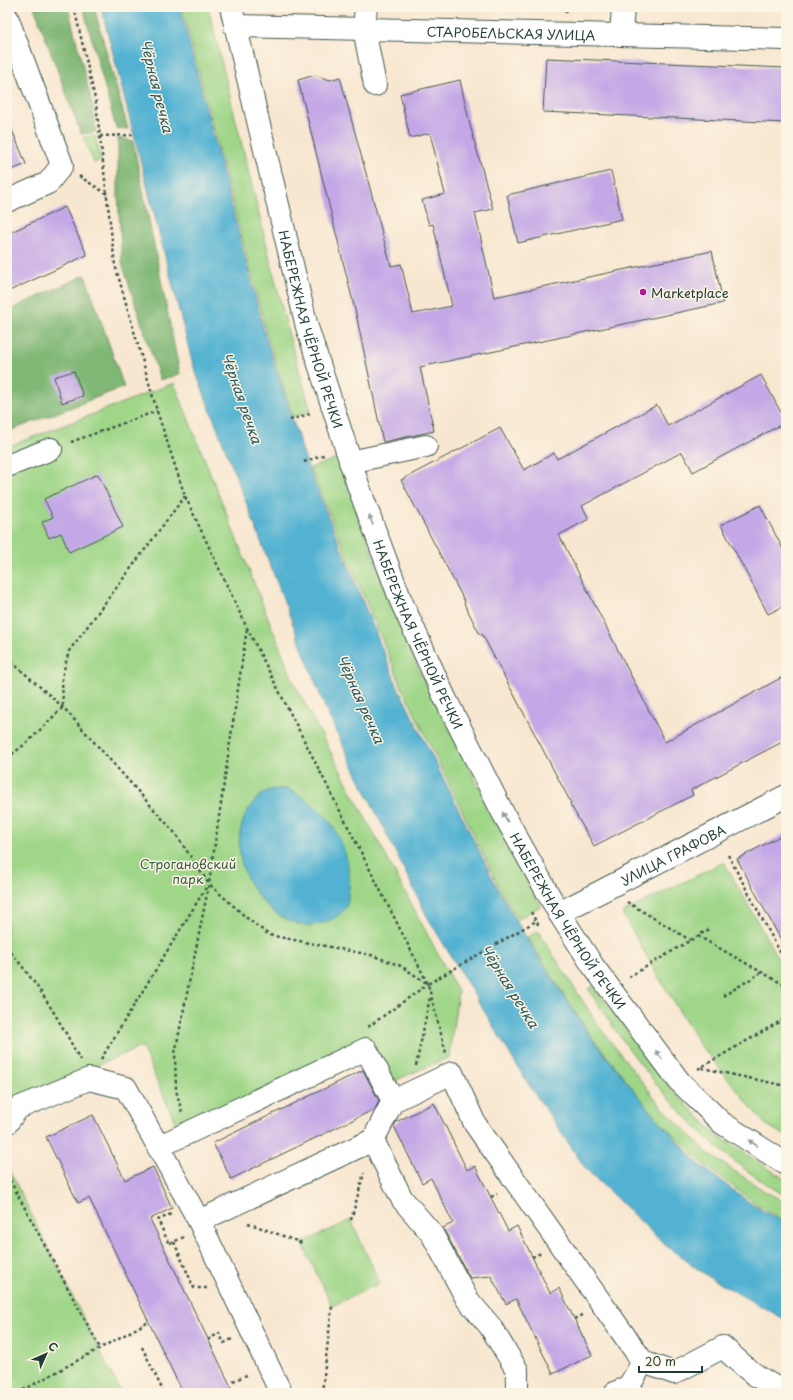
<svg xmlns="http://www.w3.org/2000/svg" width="793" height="1400" font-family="'Playpen Sans',sans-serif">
	<rect width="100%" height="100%" fill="#fcf5e5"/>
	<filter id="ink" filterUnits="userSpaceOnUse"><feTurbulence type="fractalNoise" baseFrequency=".025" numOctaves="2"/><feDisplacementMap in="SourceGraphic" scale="8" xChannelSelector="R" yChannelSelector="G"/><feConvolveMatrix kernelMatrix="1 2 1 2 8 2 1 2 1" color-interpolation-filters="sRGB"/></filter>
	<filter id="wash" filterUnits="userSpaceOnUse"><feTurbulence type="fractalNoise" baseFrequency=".012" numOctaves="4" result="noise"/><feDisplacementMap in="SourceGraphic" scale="16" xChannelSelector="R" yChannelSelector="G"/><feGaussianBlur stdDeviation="0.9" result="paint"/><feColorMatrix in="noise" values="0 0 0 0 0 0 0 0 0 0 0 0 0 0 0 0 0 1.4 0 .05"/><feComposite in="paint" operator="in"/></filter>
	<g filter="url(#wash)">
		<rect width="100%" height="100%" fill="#f8e7d0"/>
		<path fill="#9fd688" stroke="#5f8a5e" d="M 182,7 L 208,7 L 288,332 L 311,411 L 293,417 L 269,342 Z
			M 95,136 L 101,160 L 94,163 L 83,137 Z
			M 174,383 L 295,685 L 458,992 L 449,1057 L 392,1082 L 369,1042 L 178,1128 L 142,1047 L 7,1101 L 7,447 Z
			M 338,458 L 391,605 L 421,675 L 541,906 L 518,919 L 502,893 L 401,685 L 310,468 Z
			M 724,862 L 786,973 L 786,1136 L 765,1124 L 700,1045 L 655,971 L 622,913 Z
			M 538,931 L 600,1028 L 662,1107 L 710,1155 L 763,1190 L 786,1203 L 786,1222 L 755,1203 L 703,1164 L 655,1116 L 591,1036 L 527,937 Z
			M 593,986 L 671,1089 L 717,1135 L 786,1180 L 786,1196 C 701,1148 640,1070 588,989 Z
			M 7,1166 L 121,1393 L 7,1393 Z
			M 351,1220 L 380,1283 L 332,1306 L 302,1243 Z"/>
		<path fill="#7fb774" stroke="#4f7a54" d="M 34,7 L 68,7 L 93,107 L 96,132 L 81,134 Z
			M 83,7 L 94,7 L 128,129 L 116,128 Z
			M 118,138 L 133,141 L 180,374 L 160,380 L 122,263 L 118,195 Z
			M 85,275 L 124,387 L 7,432 L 7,311 Z"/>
		<path fill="#53b2d2" stroke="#397883" d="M 101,7 L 180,7 L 267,342 L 308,467 L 397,685 L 498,889 L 530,944 L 589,1035 L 655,1116 L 700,1165 L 753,1205 L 786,1223 L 786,1320 L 710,1278 L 665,1245 L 586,1169 L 525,1079 L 428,918 L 328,715 L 193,365 Z
			M 288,789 C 303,797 316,805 327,818 C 343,839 353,869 348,895 C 348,898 348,904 346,907 C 340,916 329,922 319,924 C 301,928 288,922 274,912 C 243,887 227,843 250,807 C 254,801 262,792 270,790 C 275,789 283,789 288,789 Z"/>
		<g id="blocks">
			<path fill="#c3a7e6" d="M 546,58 L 786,68 L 786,123 L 543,112 Z
				M 315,75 L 330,80 L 340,77 L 391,266 L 401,264 L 413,314 L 452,306 L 433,224 L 429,225 L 422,200 L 445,194 L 430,133 L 410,138 L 400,94 L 460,80 L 470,125 L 493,209 L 475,213 L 494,297 L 712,251 L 723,303 L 420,367 L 434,431 L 383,442 L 356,314 L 298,80 Z
				M 7,118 L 26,164 L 7,172 Z
				M 611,171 L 622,219 L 518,243 L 507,195 Z
				M 65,207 L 87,255 L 7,292 L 7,234 Z
				M 74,371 L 83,396 L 62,403 L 54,377 Z
				M 761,375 L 786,422 L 693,472 L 682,452 L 582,506 L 589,519 L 559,535 L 665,742 L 786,675 L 786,740 L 691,790 L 693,795 L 594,846 L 570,804 L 571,803 L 482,634 L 480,635 L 464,603 L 465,602 L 401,480 L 500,428 L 524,470 L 554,453 L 557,459 L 657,405 L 668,426 Z
				M 98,474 L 123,527 L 69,552 L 61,533 L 49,538 L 42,522 L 53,517 L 44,499 Z
				M 760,505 L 786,555 L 786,605 L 768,614 L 721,525 Z
				M 786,833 L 786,949 L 737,859 Z
				M 363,1070 L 379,1101 L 375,1109 L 231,1179 L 213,1143 Z
				M 434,1103 L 467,1170 L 475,1166 L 508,1231 L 517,1226 L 550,1293 L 559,1288 L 592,1355 L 553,1374 L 516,1299 L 506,1304 L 491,1276 L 470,1278 L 443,1228 L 453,1223 L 431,1178 L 422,1183 L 394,1126 L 396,1122 Z
				M 93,1115 L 125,1180 L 153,1167 L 172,1208 L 150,1219 L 234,1393 L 183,1393 L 89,1198 L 78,1203 L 46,1137 Z"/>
		</g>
	</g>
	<g filter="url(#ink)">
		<use href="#blocks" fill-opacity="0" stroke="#40564b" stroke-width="1"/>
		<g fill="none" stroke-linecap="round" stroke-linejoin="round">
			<g stroke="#40564b" stroke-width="24">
				<g id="minor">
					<path id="s1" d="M 231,7 L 307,327 L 359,488 L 401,601 L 445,698 L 503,813 L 559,913 L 593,966 L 679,1081 L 722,1123 L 786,1164"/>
					<path d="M 366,7 L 364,29 L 375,85"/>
					<path d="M 7,17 L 62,165 L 48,183 L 7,201"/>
					<path id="s2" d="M 235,26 L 786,39"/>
					<path d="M 621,34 L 623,7"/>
					<path d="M 350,462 L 426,446"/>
					<path d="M 7,466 L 51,449"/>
					<path id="s3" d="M 559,913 L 786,796"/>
					<path d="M 7,1123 L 18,1108 L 89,1079 L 126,1088 L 199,1221 L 373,1140 L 393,1101 L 452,1073 L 475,1124 L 643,1362 L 629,1386 L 615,1393"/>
					<path d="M 373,1140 L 402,1199 L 432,1234 L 467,1299 L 490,1326 L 517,1370 L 517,1393"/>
					<path d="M 158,1147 L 366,1049 L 393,1101"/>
					<path d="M 199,1221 L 281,1393"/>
					<path d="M 643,1362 L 674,1373 L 723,1347 C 744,1367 760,1381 786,1392"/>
				</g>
			</g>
			<path stroke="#40564b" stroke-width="2.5" stroke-dasharray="3 3" stroke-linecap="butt" d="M 74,7 L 96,103 L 115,265 L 157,411 L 185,496 L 247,628 L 428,984 L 446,1053
				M 565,12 L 571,7
				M 100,136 L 133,135
				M 79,176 L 107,194
				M 290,420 L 313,413
				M 71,442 L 157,411
				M 304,462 L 326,454
				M 7,658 L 63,707 L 175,833 L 209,884 L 248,919 L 269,935 L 371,955 L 401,966 L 428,984 L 536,921 L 539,926
				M 7,758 L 28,742 L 63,707 L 62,677 L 69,651 L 185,496
				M 728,855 L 786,963
				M 627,902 L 690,940
				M 531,912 L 536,921
				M 698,936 L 786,986
				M 7,948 C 36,981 60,1020 80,1060
				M 629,977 L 711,928
				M 723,996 L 762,972
				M 368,1027 L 428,984
				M 101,1059 L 207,886
				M 416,1066 L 430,997
				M 702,1068 L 786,1086
				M 698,1069 L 786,1018
				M 182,1112 L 176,1090 L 175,1053 L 209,884 L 247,628
				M 7,1175 L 100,1348
				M 491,1197 L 497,1194
				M 171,1214 L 158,1220 L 169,1244 L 184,1237
				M 351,1220 L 364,1173
				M 248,1223 L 302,1243
				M 174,1242 L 194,1288 L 208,1288
				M 532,1257 L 541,1253
				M 574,1319 L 584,1314
				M 208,1340 L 219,1333 L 224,1343 L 232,1339
				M 142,1347 L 164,1393
				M 233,1381 L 249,1374
				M 18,1393 L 148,1322
				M 322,1393 L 332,1306"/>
			<use href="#minor" stroke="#fff" stroke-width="22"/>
		</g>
		<defs><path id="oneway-solid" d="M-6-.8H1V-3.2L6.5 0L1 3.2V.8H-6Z"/></defs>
		<g fill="#8f9e9a">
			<use href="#oneway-solid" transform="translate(371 520) rotate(-110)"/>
			<use href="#oneway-solid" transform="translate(505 817) rotate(-119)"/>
			<use href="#oneway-solid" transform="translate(659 1055) rotate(-127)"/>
			<use href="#oneway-solid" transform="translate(753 1143) rotate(-147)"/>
		</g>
	</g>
	<circle fill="#b5179e" stroke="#fcf5e5" stroke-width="1.5" cx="643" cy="292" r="4"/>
	<g text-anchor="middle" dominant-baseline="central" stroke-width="3" stroke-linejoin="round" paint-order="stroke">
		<g font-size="13" fill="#1f3d34" stroke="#fcf5e5">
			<text stroke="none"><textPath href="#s2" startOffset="276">СТАРОБЕЛЬСКАЯ УЛИЦА</textPath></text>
			<text stroke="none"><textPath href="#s1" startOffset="332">НАБЕРЕЖНАЯ ЧЁРНОЙ РЕЧКИ</textPath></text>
			<text stroke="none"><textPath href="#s1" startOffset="656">НАБЕРЕЖНАЯ ЧЁРНОЙ РЕЧКИ</textPath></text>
			<text stroke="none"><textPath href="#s3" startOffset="128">УЛИЦА ГРАФОВА</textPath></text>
			<text stroke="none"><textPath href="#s1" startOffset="980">НАБЕРЕЖНАЯ ЧЁРНОЙ РЕЧКИ</textPath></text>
		</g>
		<g font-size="13" fill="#1f3d34" stroke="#fcf5e5" text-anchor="start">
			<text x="651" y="292">Marketplace</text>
		</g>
		<g font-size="13" fill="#395c45" stroke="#fcf5e5">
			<text x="188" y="863">Строгановский<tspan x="188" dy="15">парк</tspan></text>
		</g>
		<g font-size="14" font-style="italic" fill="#2c5a5c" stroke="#fcf5e5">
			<text transform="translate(157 86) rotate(76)">Чёрная речка</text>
			<text transform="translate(242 398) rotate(71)">Чёрная речка</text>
			<text transform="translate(361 699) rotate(66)">Чёрная речка</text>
			<text transform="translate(510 986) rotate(58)">Чёрная речка</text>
		</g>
	</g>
	<rect width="793" height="1400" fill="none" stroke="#fcf5e5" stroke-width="24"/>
	<g transform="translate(46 1354) rotate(45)" stroke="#fcf5e5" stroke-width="3" paint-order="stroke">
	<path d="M0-3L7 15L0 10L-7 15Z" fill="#1f3d34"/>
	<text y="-6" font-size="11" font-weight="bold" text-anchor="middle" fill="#1f3d34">С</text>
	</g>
	<path d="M639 1366v6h63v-6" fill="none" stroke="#1f3d34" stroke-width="2"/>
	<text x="645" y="1366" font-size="12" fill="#1f3d34" stroke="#fcf5e5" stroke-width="3" paint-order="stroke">20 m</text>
</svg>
